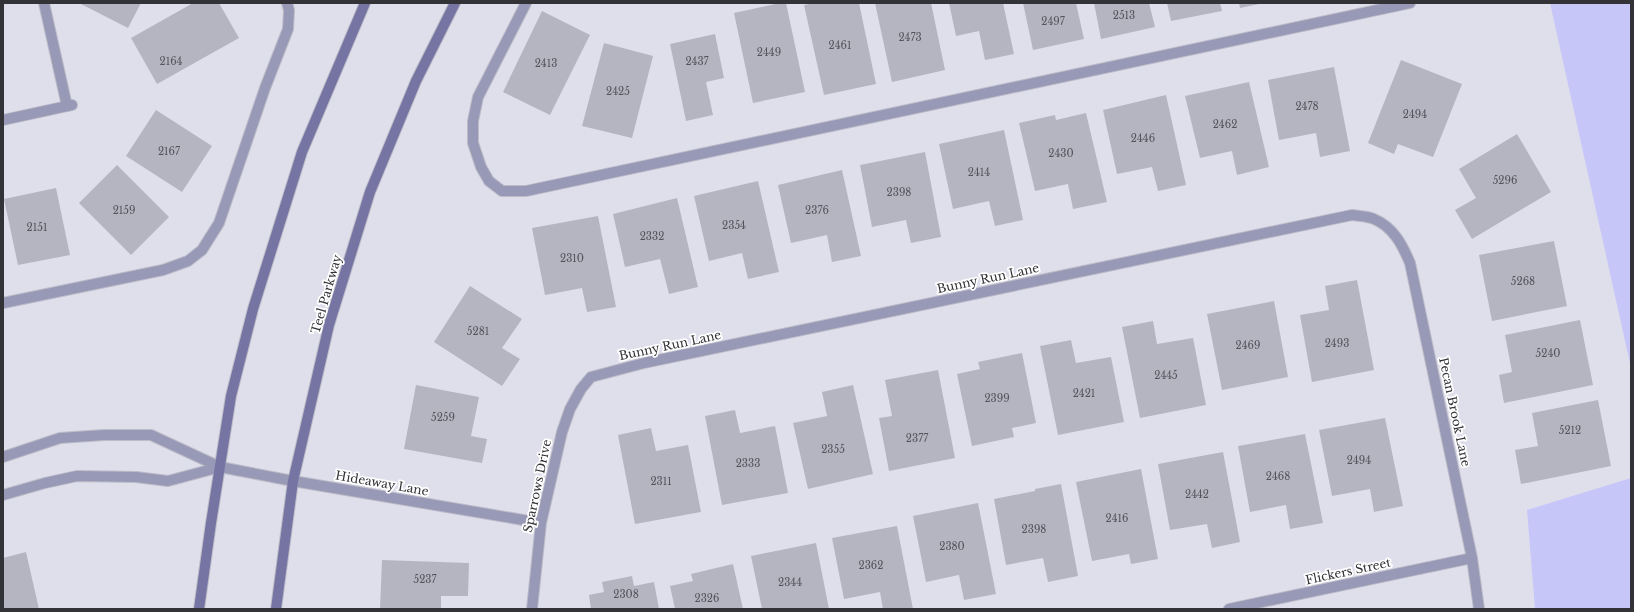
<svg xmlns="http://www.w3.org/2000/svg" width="1634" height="612" font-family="'Libre Baskerville',serif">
	<rect width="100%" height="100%" fill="#dfdfec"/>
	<path fill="#c7c6f9" d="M 1550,3 L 1631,3 L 1631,368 Z
		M 1631,478 L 1631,609 L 1535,609 L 1527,510 Z"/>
	<path fill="#b5b5c2" d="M 79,3 L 141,3 L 128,28 Z
		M 193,3 L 219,3 L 239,38 L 157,84 L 131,38 Z
		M 780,3 L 786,3 L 805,92 L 753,103 L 734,13 Z
		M 815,3 L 859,3 L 876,84 L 824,95 L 804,5 Z
		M 875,3 L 931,3 L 945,70 L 892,82 Z
		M 949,3 L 1003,3 L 1014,54 L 985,60 L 979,31 L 956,36 Z
		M 1023,3 L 1076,3 L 1084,39 L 1033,50 Z
		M 1094,3 L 1149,3 L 1155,27 L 1101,39 Z
		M 1167,3 L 1220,3 L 1222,11 L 1171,21 Z
		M 1239,3 L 1259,3 L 1259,4 L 1240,8 Z
		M 542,11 L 590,35 L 550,115 L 503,92 Z
		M 715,34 L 724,78 L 706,82 L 713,115 L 686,121 L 670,44 Z
		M 604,43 L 653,56 L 632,138 L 582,126 Z
		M 1401,60 L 1462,84 L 1433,157 L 1398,144 L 1394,154 L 1368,143 Z
		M 1334,67 L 1350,151 L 1320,157 L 1316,133 L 1279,140 L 1268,80 Z
		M 1249,82 L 1269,167 L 1237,175 L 1232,151 L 1200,158 L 1185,96 Z
		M 1166,95 L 1186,185 L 1158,191 L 1152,167 L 1117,174 L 1103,110 Z
		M 156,110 L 212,146 L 182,192 L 126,156 Z
		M 1086,113 L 1107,202 L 1073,209 L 1068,184 L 1035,191 L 1019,123 L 1055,115 L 1056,120 Z
		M 1004,130 L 1023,220 L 995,226 L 989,201 L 953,209 L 939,144 Z
		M 1517,134 L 1551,192 L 1472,239 L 1455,210 L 1476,198 L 1459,169 Z
		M 925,152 L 941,237 L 911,243 L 906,220 L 872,227 L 860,165 Z
		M 117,165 L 169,217 L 131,255 L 79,203 Z
		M 842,170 L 861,256 L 832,262 L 827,235 L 791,243 L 778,185 Z
		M 758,181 L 779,272 L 748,279 L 742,253 L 709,261 L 694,196 Z
		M 56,188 L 70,255 L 18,265 L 4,199 Z
		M 677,198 L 698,287 L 669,294 L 660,259 L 625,267 L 613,214 Z
		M 598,216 L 616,307 L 587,312 L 582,288 L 545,295 L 532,228 Z
		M 1554,241 L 1567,306 L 1492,321 L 1479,255 Z
		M 1357,280 L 1374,370 L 1312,382 L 1300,315 L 1329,310 L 1325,286 Z
		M 470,286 L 522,319 L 502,348 L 520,359 L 502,386 L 434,342 Z
		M 1274,301 L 1288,377 L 1222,390 L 1207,314 Z
		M 1580,320 L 1593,385 L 1504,403 L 1499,375 L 1512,372 L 1505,335 Z
		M 1153,321 L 1157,344 L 1193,338 L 1206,405 L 1140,418 L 1122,327 Z
		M 1071,340 L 1076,363 L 1111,357 L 1124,422 L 1058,435 L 1040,346 Z
		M 1022,353 L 1036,423 L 1012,428 L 1014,437 L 972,446 L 957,374 L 980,369 L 978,362 Z
		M 938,370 L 955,458 L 889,471 L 879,418 L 892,416 L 885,380 Z
		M 416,385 L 479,397 L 471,436 L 487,439 L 482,463 L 404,449 Z
		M 853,385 L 873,474 L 808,489 L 793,423 L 827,416 L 822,392 Z
		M 1598,400 L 1611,466 L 1521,484 L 1515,450 L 1538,446 L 1532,413 Z
		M 735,410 L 740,433 L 775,426 L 788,493 L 722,505 L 705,416 Z
		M 1385,418 L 1403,506 L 1374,512 L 1370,489 L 1332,496 L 1319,430 Z
		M 651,428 L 656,451 L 688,445 L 701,512 L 635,524 L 618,435 Z
		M 1305,434 L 1323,523 L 1290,529 L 1286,505 L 1250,512 L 1238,446 Z
		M 1223,452 L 1240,542 L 1212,548 L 1207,524 L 1170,530 L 1158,464 Z
		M 1141,469 L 1158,559 L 1131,564 L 1129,554 L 1092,561 L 1076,482 Z
		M 1061,484 L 1078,576 L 1048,582 L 1043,558 L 1006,565 L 994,499 L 1035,491 L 1035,489 Z
		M 978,503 L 996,594 L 964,600 L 959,575 L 926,582 L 913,516 Z
		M 897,526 L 913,609 L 883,609 L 880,592 L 844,599 L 832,538 Z
		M 816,543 L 829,609 L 762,609 L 751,556 Z
		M 26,552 L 39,609 L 3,609 L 3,558 Z
		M 382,560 L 469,563 L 468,596 L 441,596 L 441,609 L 380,609 Z
		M 733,564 L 743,609 L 675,609 L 670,586 L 693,581 L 691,574 Z
		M 632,576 L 634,586 L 654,582 L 659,609 L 591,609 L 589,595 L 604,592 L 602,582 Z"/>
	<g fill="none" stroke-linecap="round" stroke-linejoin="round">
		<g stroke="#bcbcc8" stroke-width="12">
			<path id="lane" d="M 44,3 L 67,106
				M 526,3 L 478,97 L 473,121 L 473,143 L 481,167 L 489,181 L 502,191 L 526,191 L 1410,3
				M 3,303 L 163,270 L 188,261 L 202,250 L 219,223 L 265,88 L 288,29 L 289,10 L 287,3"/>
		</g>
		<g stroke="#bcbcc8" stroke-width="12">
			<path id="street" d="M 3,120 L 72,105
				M 3,457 L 60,438 L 104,435 L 151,435 L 220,467 L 293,481 L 541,523
				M 3,495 L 45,483 L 77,476 L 136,477 L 168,481 L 220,467
				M 532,609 L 541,523 L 562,432 L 570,409 L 581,389 L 591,377 L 644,363 L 1352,215 C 1359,216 1368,216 1374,219 C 1393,227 1402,244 1410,263 L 1472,558 L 1479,609
				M 1229,609 L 1472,558"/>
		</g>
		<g stroke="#bcbcc8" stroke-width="12">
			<path id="secondary" d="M 199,609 L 211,523 L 231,396 L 253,309 L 302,152 L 365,3
				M 276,609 L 293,481 L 329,325 L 370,192 L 416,81 L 455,3"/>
		</g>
		<use href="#lane" stroke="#9898b7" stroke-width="10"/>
		<use href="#street" stroke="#9898b7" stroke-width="10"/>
		<use href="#secondary" stroke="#7674a2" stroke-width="10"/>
	</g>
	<g text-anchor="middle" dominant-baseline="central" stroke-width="3.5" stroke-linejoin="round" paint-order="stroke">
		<g font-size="10" fill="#53535a">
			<text x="1124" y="15">2513</text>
			<text x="1053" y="21">2497</text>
			<text x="910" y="37">2473</text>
			<text x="840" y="45">2461</text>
			<text x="769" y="52">2449</text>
			<text x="171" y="61">2164</text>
			<text x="697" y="61">2437</text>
			<text x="546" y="63">2413</text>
			<text x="618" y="91">2425</text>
			<text x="1307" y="106">2478</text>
			<text x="1415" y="114">2494</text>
			<text x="1225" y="124">2462</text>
			<text x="1143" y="138">2446</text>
			<text x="169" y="151">2167</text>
			<text x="1061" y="153">2430</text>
			<text x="979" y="172">2414</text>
			<text x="1505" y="180">5296</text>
			<text x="899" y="192">2398</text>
			<text x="124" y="210">2159</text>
			<text x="817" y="210">2376</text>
			<text x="734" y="225">2354</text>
			<text x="37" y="227">2151</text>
			<text x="652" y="236">2332</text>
			<text x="572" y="258">2310</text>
			<text x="1523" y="281">5268</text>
			<text x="478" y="331">5281</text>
			<text x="1337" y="343">2493</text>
			<text x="1248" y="345">2469</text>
			<text x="1548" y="353">5240</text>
			<text x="1166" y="375">2445</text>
			<text x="1084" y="393">2421</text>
			<text x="997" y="398">2399</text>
			<text x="443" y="417">5259</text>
			<text x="1570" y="430">5212</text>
			<text x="917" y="438">2377</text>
			<text x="833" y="449">2355</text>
			<text x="1359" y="460">2494</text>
			<text x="748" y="463">2333</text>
			<text x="1278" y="476">2468</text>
			<text x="661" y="481">2311</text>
			<text x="1197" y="494">2442</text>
			<text x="1117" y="518">2416</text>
			<text x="1034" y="529">2398</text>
			<text x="952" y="546">2380</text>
			<text x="871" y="565">2362</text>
			<text x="425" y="579">5237</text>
			<text x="790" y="582">2344</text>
			<text x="626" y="594">2308</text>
			<text x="707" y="598">2326</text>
		</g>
		<g font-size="12" fill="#323237" stroke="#fff">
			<text transform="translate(988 278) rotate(-12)">Bunny Run Lane</text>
			<text transform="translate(326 294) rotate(-74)">Teel Parkway</text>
			<text transform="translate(670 345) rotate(-12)">Bunny Run Lane</text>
			<text transform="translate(1455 412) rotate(78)">Pecan Brook Lane</text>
			<text transform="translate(382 483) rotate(10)">Hideaway Lane</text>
			<text transform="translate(537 486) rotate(-78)">Sparrows Drive</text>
			<text transform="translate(1348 571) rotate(-12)">Flickers Street</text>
		</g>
	</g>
	<rect width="1634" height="612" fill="none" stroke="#323237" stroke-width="8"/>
</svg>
